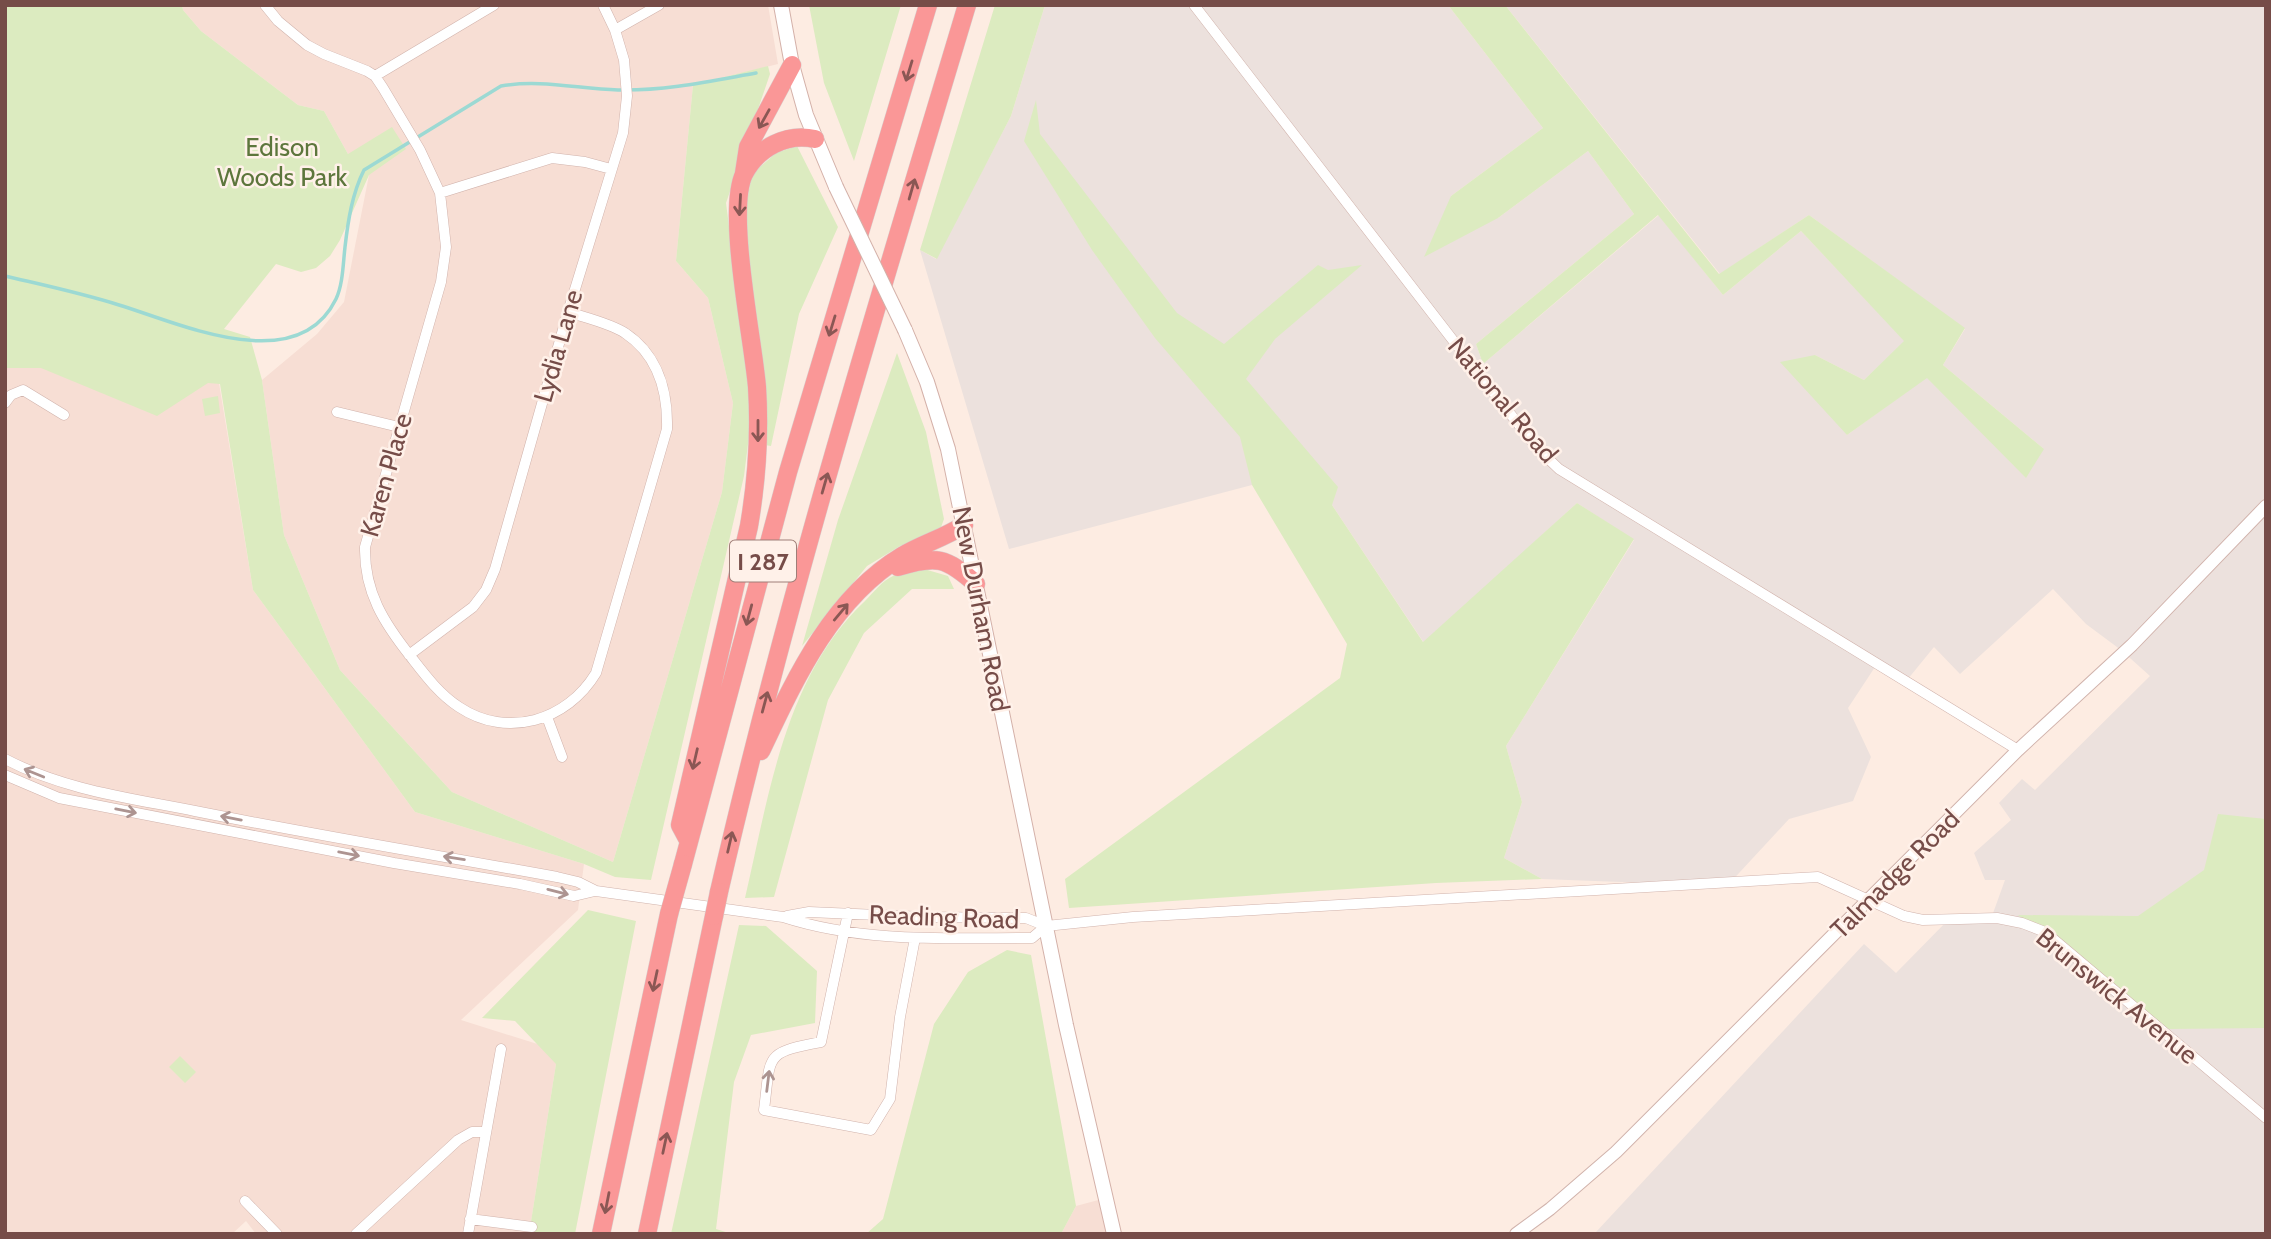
<svg xmlns="http://www.w3.org/2000/svg" width="2271" height="1239" font-family="Cabin,sans-serif">
	<rect width="100%" height="100%" fill="#fdece2"/>
	<path fill="#f7ded4" d="M 182,5 L 768,5 L 778,64 L 693,85 L 676,261 L 708,298 L 733,403 L 722,492 L 613,862 L 452,792 L 340,670 L 284,535 L 262,380 L 317,334 L 344,302 L 369,175 L 348,154 L 324,111 L 298,105 L 201,31 L 183,10 Z
		M 5,350 L 218,377 L 253,590 L 415,812 L 584,864 L 578,910 L 461,1020 L 566,1053 L 556,1064 L 529,1234 L 256,1234 L 246,1221 L 232,1234 L 5,1234 Z
		M 1106,1198 L 1114,1234 L 1061,1234 L 1076,1206 Z"/>
	<path fill="#ece1dd" d="M 1045,5 L 1448,5 L 1543,128 L 1451,196 L 1498,218 L 1588,151 L 1634,214 L 1476,344 L 1483,364 L 1659,215 L 1723,295 L 1801,231 L 1905,341 L 1864,380 L 1815,355 L 1847,435 L 1927,377 L 2044,449 L 1943,365 L 1965,329 L 1809,215 L 1720,274 L 1505,5 L 2266,5 L 2266,1234 L 1596,1232 L 1864,944 L 1896,973 L 1952,916 L 1992,916 L 2005,880 L 1985,880 L 1974,853 L 2011,820 L 1999,803 L 2022,779 L 2035,790 L 2150,676 L 2121,650 L 2086,624 L 2053,589 L 1960,674 L 1934,647 L 1903,685 L 1875,667 L 1848,708 L 1871,757 L 1853,801 L 1789,819 L 1727,886 L 1542,879 L 1504,858 L 1522,802 L 1506,746 L 1634,540 L 1577,503 L 1424,643 L 1332,505 L 1252,485 L 1009,549 L 920,250 L 936,259 L 1011,116 Z"/>
	<path fill="#dcebc0" d="M 5,5 L 182,5 L 183,10 L 201,31 L 298,105 L 324,111 L 348,154 L 392,127 L 406,149 L 369,175 L 340,240 L 330,256 L 316,268 L 301,272 L 276,264 L 224,329 L 250,337 L 262,380 L 284,535 L 340,670 L 452,792 L 613,862 L 722,492 L 733,403 L 708,298 L 676,261 L 693,85 L 768,66 L 770,74 L 726,203 L 750,388 L 749,436 L 744,476 L 651,880 L 615,877 L 584,864 L 415,812 L 253,590 L 220,384 L 208,383 L 157,416 L 41,368 L 5,368 Z
		M 809,5 L 901,5 L 854,161 L 824,83 Z
		M 995,5 L 1045,5 L 1011,116 L 937,259 L 920,250 Z
		M 1448,5 L 1505,5 L 1719,274 L 1809,215 L 1965,328 L 1943,365 L 2044,449 L 2026,478 L 1927,378 L 1847,435 L 1780,362 L 1815,355 L 1864,380 L 1904,341 L 1801,231 L 1723,295 L 1658,215 L 1483,364 L 1476,344 L 1634,214 L 1588,151 L 1498,218 L 1424,257 L 1451,196 L 1543,128 Z
		M 1036,100 L 1040,134 L 1177,313 L 1224,344 L 1318,265 L 1328,270 L 1362,265 L 1275,339 L 1246,379 L 1338,487 L 1332,505 L 1423,642 L 1577,503 L 1634,539 L 1506,746 L 1522,802 L 1504,858 L 1542,879 L 1436,883 L 1069,908 L 1065,879 L 1340,678 L 1347,644 L 1252,485 L 1240,437 L 1155,338 L 1092,250 L 1024,141 Z
		M 797,146 L 838,227 L 799,314 L 771,446 L 765,445 L 744,217 L 752,174 L 776,153 Z
		M 897,353 L 926,432 L 944,519 L 940,530 L 900,546 L 867,566 L 802,646 L 838,520 Z
		M 218,396 L 220,413 L 205,416 L 202,399 Z
		M 924,569 L 948,576 L 954,589 L 912,589 L 864,633 L 828,700 L 774,897 L 745,898 C 769,795 785,676 865,601 C 873,593 883,580 893,576 C 902,572 915,571 924,569 Z
		M 2218,814 L 2266,819 L 2266,1028 L 2168,1029 L 2018,915 L 2138,916 L 2204,870 Z
		M 588,910 L 636,921 L 575,1234 L 529,1234 L 556,1064 L 515,1021 L 482,1018 Z
		M 739,925 L 766,926 L 817,971 L 815,1023 L 751,1035 L 734,1082 L 716,1229 L 732,1234 L 671,1234 Z
		M 1007,950 L 1031,955 L 1076,1206 L 1061,1234 L 866,1234 L 883,1219 L 934,1024 L 968,972 Z
		M 180,1056 L 196,1072 L 185,1083 L 169,1067 Z"/>
	<g fill="none" stroke-linecap="round" stroke-linejoin="round">
		<path stroke="#9cd9d3" stroke-width="3.5" d="M 5,276 C 43,285 81,293 119,305 C 179,323 297,379 336,299 C 343,284 343,264 345,247 C 348,221 352,194 364,170 L 501,86 C 541,79 579,89 618,90 C 665,91 711,81 756,73"/>
		<g stroke="#d1b3ac" stroke-width="11">
			<path id="minor" d="M 265,5 L 278,21 L 307,45 L 324,54 L 367,71 L 375,76 L 383,88 L 420,150 L 440,193 L 446,247 L 441,282 L 365,547 C 364,592 384,623 411,657 C 425,675 439,694 459,707 C 507,739 567,721 596,673 L 667,429 C 668,392 658,355 625,333 C 609,323 586,318 568,312
				M 1194,5 L 1486,383 L 1538,449 L 1559,469 L 2018,750
				M 615,30 L 659,5
				M 375,76 L 494,5
				M 440,193 L 552,158 L 585,162 L 611,169
				M 5,403 L 11,395 L 23,390 L 64,415
				M 337,412 L 399,427
				M 409,655 L 473,607 L 486,590 L 495,569 L 568,312 L 623,133 L 627,96 L 624,60 L 615,30 L 603,5
				M 547,717 L 562,757
				M 5,759 C 64,790 130,798 195,811 C 315,835 436,855 557,877 L 578,882 L 596,891 L 783,917 C 863,943 948,938 1032,938 L 1046,926
				M 5,775 L 59,798 L 394,863 L 520,884 L 574,896 L 595,891
				M 848,913 L 821,1042 C 763,1053 771,1055 764,1110 L 871,1130 L 890,1099 L 900,1017 L 915,938
				M 787,916 L 809,912 L 924,917 L 1026,918 L 1046,926
				M 1046,926 L 1133,917 L 1818,877 L 1904,916 L 1923,920 L 1997,918 L 2022,923 L 2045,932 L 2266,1118
				M 245,1201 L 277,1234
				M 470,1219 L 532,1227
				M 356,1234 L 458,1140 L 472,1132 L 485,1132
				M 468,1234 L 501,1049"/>
		</g>
		<g stroke="#d1b3ac" stroke-width="14">
			<path id="tertiary" d="M 1516,1234 L 1550,1209 L 1616,1152 L 2018,750 L 2132,645 L 2266,506"/>
		</g>
		<g stroke="#d4b1a9" stroke-width="16">
			<path id="secondary" d="M 781,5 L 792,65 L 806,115 L 836,187
				M 905,330 L 927,382 L 948,449 L 1066,1025 L 1114,1234"/>
		</g>
		<g stroke="#d9cdcc" stroke-width="19">
			<path id="motorway" d="M 744,173 L 748,147 L 792,65
				M 898,567 C 936,555 946,557 976,584
				M 761,751 C 795,679 831,599 902,556 C 922,544 944,538 964,525
				M 688,840 L 680,825 L 749,526 C 757,479 760,434 757,387 C 753,339 726,212 744,174 C 758,147 787,133 815,139
				M 683,864 L 788,472 L 928,5
				M 719,892 C 788,592 879,299 967,5
				M 601,1234 L 669,914
				M 647,1234 L 714,916"/>
		</g>
		<use href="#minor" stroke="#fff" stroke-width="10"/>
		<use href="#tertiary" stroke="#fff" stroke-width="12"/>
		<use href="#secondary" stroke="#fff" stroke-width="14"/>
		<use href="#motorway" stroke="#fa9797" stroke-width="18"/>
		<g stroke="#d4b1a9" stroke-width="16" stroke-linecap="butt">
			<path id="secondary-bridge" d="M 836,187 L 905,330"/>
		</g>
		<g stroke="#d9cdcc" stroke-width="19" stroke-linecap="butt">
			<path id="motorway-bridge" d="M 669,914 L 683,864
				M 714,916 L 719,892"/>
		</g>
		<use href="#secondary-bridge" stroke="#fff" stroke-width="14"/>
		<use href="#motorway-bridge" stroke="#fa9797" stroke-width="18"/>
	</g>
	<defs><path id="oneway-shaft" d="M-6 0H5M1.5-3L5.5 0L1.5 3" fill="none" stroke-width="1.6" stroke-linecap="round" stroke-linejoin="round" transform="scale(1.75)"/></defs>
	<g stroke="#8a5754">
		<use href="#oneway-shaft" transform="translate(909 71) rotate(107)"/>
		<use href="#oneway-shaft" transform="translate(764 119) rotate(119)"/>
		<use href="#oneway-shaft" transform="translate(912 189) rotate(-74)"/>
		<use href="#oneway-shaft" transform="translate(740 205) rotate(93)"/>
		<use href="#oneway-shaft" transform="translate(832 326) rotate(107)"/>
		<use href="#oneway-shaft" transform="translate(758 431) rotate(90)"/>
		<use href="#oneway-shaft" transform="translate(825 483) rotate(-74)"/>
		<use href="#oneway-shaft" transform="translate(841 612) rotate(-50)"/>
		<use href="#oneway-shaft" transform="translate(749 615) rotate(105)"/>
		<use href="#oneway-shaft" transform="translate(765 702) rotate(-75)"/>
		<use href="#oneway-shaft" transform="translate(695 759) rotate(103)"/>
		<use href="#oneway-shaft" transform="translate(730 842) rotate(-77)"/>
		<use href="#oneway-shaft" transform="translate(655 981) rotate(102)"/>
		<use href="#oneway-shaft" transform="translate(665 1143) rotate(-78)"/>
		<use href="#oneway-shaft" transform="translate(607 1203) rotate(101)"/>
	</g>
	<g stroke="#ad9491">
		<use href="#oneway-shaft" transform="translate(34 773) rotate(-158)"/>
		<use href="#oneway-shaft" transform="translate(126 811) rotate(11)"/>
		<use href="#oneway-shaft" transform="translate(231 818) rotate(-169)"/>
		<use href="#oneway-shaft" transform="translate(349 854) rotate(11)"/>
		<use href="#oneway-shaft" transform="translate(454 858) rotate(-171)"/>
		<use href="#oneway-shaft" transform="translate(558 892) rotate(14)"/>
		<use href="#oneway-shaft" transform="translate(768 1081) rotate(-83)"/>
	</g>
	<g text-anchor="middle" dominant-baseline="central" stroke-width="5" stroke-linejoin="round" paint-order="stroke">
		<rect fill="#fff1e9" stroke="#9f7e78" stroke-width="2" x="730" y="540.5" width="66" height="41" rx="5"/>
		<g font-size="24" font-weight="bold" fill="#764c48">
			<text x="763" y="561">I 287</text>
		</g>
		<g font-size="26" fill="#5d763c" stroke="#fff1e9">
			<text x="282" y="147">Edison<tspan x="282" dy="30">Woods Park</tspan></text>
		</g>
		<g font-size="26" fill="#764c48" stroke="#fff1e9">
			<text transform="translate(558 346) rotate(-74)">Lydia Lane</text>
			<text transform="translate(1503 400) rotate(50)">National Road</text>
			<text transform="translate(386 475) rotate(-74)">Karen Place</text>
			<text transform="translate(981 609) rotate(79)">New Durham Road</text>
			<text transform="translate(1895 874) rotate(-45)">Talmadge Road</text>
			<text transform="translate(944 917) rotate(2)">Reading Road</text>
			<text transform="translate(2117 996) rotate(39)">Brunswick Avenue</text>
		</g>
	</g>
	<rect width="2271" height="1239" fill="none" stroke="#764c48" stroke-width="14"/>
</svg>
